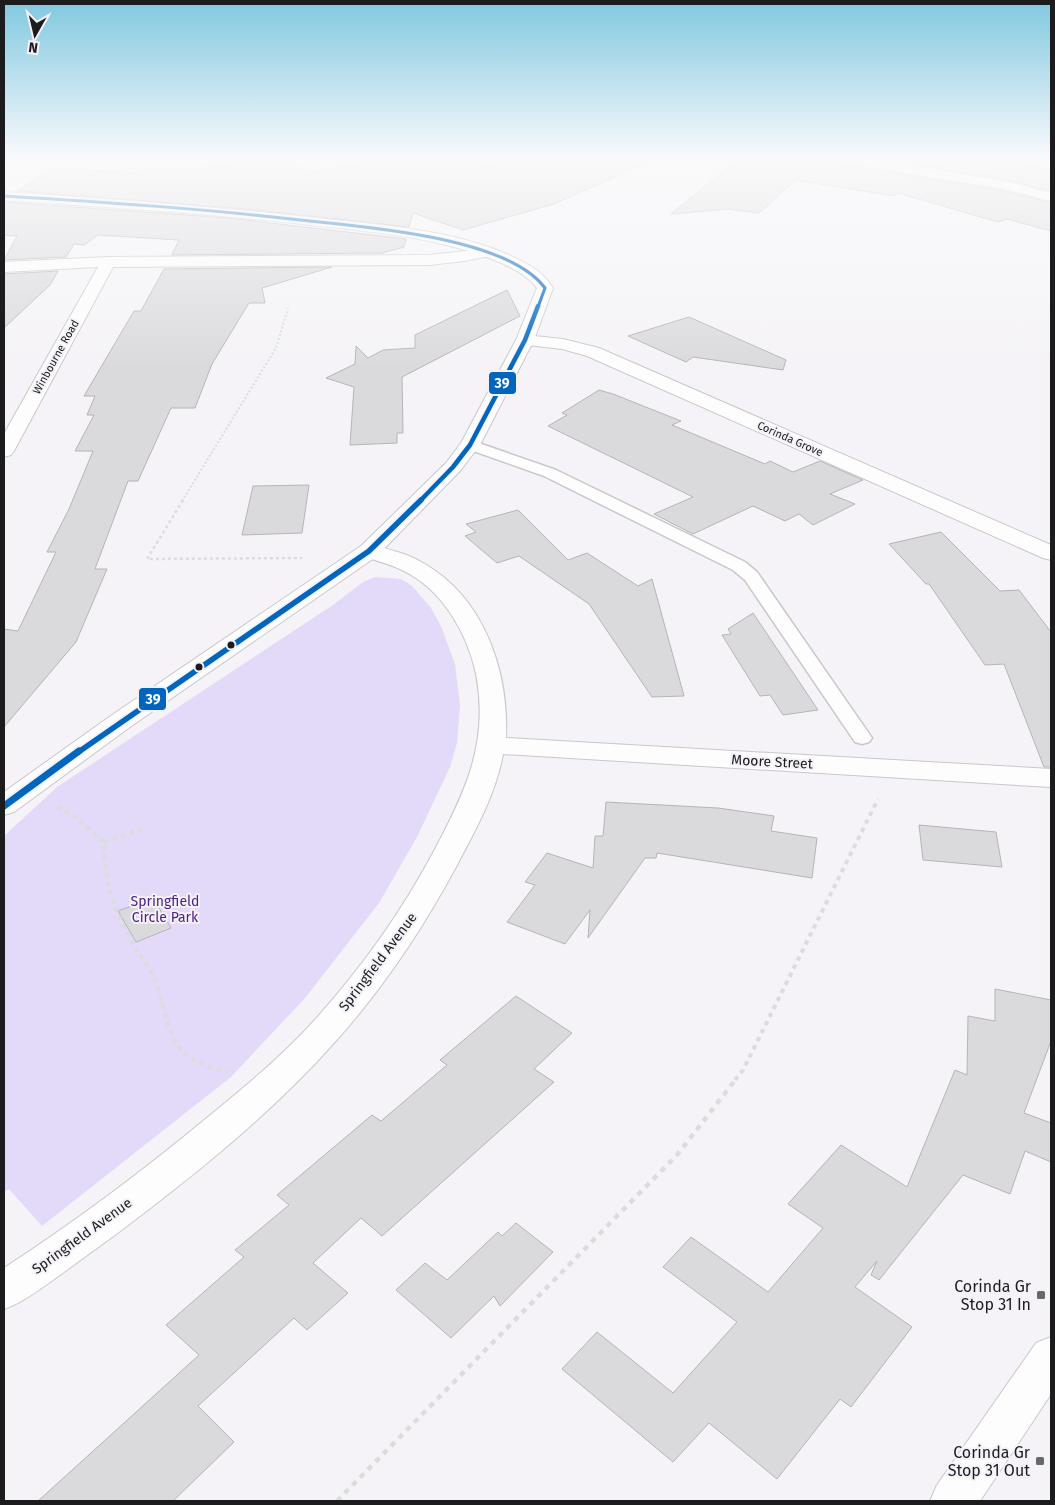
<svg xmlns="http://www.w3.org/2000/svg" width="1055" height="1505" font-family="'Fira Sans',sans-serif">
	<rect width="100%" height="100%" fill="#f5f3f7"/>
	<path fill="#e3d9f9" d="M 375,577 L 401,579 L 412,586 L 431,608 L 441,626 L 455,664 L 460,705 L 457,743 L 450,767 L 417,837 L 379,903 L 305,998 L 231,1077 L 42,1226 L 9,1189 L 4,1192 L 4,836 L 57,787 L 333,605 L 363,582 Z"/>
	<path fill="#dad9dc" stroke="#b5b4b7" d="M 267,158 L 285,158 L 309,172 L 391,158 L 478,158 L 489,166 L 497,162 L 497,158 L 658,158 L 554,204 L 463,230 L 413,213 L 409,227 L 246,209 L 17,191 L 54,168 L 140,173 L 148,168 L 184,170 Z
		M 740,158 L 757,162 L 765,158 L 776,160 L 776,158 L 834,158 L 842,164 L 1004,191 L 1051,203 L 1051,231 L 1007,219 L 998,222 L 898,193 L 893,196 L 796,180 L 759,213 L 729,209 L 671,214 Z
		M 877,158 L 972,158 L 981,160 L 1007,158 L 1051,170 L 1051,191 L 1004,179 Z
		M 4,202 L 228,218 L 406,239 L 404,247 L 382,253 L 172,255 L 179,240 L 98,235 L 84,245 L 74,244 L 66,257 L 4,260 L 17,236 L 4,235 Z
		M 332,267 L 262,288 L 265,303 L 249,303 L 212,364 L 195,408 L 171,408 L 138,481 L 128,481 L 95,569 L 107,569 L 76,642 L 4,727 L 4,629 L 18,631 L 56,552 L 47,552 L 69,509 L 93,451 L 75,451 L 94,415 L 87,415 L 95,396 L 84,396 L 134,311 L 141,311 L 164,269 Z
		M 58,271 L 50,285 L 4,328 L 4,274 Z
		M 507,290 L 520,316 L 402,377 L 403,433 L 397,433 L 397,443 L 350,445 L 354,387 L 326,378 L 355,364 L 356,346 L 368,358 L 383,350 L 415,348 L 415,335 Z
		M 689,317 L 786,360 L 783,370 L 693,357 L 686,362 L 628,336 Z
		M 599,390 L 613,394 L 681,421 L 672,425 L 765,464 L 770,461 L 793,472 L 820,461 L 863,480 L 830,494 L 855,504 L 813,525 L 799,514 L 785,521 L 753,506 L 693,534 L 654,514 L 693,497 L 548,426 L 567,415 L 562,413 Z
		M 309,485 L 302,533 L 242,535 L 253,486 Z
		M 518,510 L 568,560 L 587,553 L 638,586 L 652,579 L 684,696 L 652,697 L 589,604 L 519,556 L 497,563 L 465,536 L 476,532 L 466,524 Z
		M 941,532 L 1000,591 L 1019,590 L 1051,632 L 1051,767 L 1044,767 L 1004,664 L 985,665 L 929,584 L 926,584 L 889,544 Z
		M 753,613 L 796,677 L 818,710 L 783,715 L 770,695 L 760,696 L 722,635 L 731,634 L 728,629 Z
		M 606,802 L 718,808 L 774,816 L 771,831 L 817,838 L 812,878 L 657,853 L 656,858 L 645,858 L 588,938 L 590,910 L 565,944 L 507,922 L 535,885 L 525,882 L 547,853 L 593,868 L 595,836 L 603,836 Z
		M 919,825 L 996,832 L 1002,867 L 923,860 Z
		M 153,898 L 171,928 L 136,942 L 118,911 Z
		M 995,989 L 1051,1000 L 1051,1041 L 1024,1113 L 1051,1123 L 1051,1162 L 1025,1151 L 1010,1194 L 963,1175 L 879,1280 L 871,1275 L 877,1261 L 855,1287 L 912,1327 L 851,1407 L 840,1399 L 777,1479 L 709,1423 L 673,1462 L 562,1369 L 597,1332 L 673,1393 L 737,1322 L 663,1267 L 691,1237 L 768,1292 L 823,1228 L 788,1204 L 841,1145 L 907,1187 L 955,1070 L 967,1075 L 968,1016 L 995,1021 Z
		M 516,996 L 572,1033 L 534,1069 L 554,1082 L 382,1236 L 361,1218 L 313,1263 L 348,1293 L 307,1330 L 294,1318 L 198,1406 L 234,1442 L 173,1501 L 38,1501 L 199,1355 L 166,1325 L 244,1257 L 235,1250 L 289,1205 L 277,1195 L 372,1115 L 381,1121 L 447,1065 L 440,1060 Z
		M 516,1223 L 553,1252 L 500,1306 L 494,1296 L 451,1338 L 396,1290 L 425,1263 L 447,1280 L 498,1232 L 502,1236 Z"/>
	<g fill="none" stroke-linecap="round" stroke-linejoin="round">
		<g stroke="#c8c7c9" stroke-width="3">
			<path id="lane" d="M 470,440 L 556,470 L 745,562 L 757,572 L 872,738 L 869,742 L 862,744 L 855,742 L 745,580 L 733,570 L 544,476 L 465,448 L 462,445 L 465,442 Z"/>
		</g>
		<g stroke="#c8c7c9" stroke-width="2">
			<path id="street" d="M 480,158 L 495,158 L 496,160 L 490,164 Z
				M 836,158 L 865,158 L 1004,181 L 1051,193 L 1051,201 L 1004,189 L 842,162 Z
				M 485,249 L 490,250 L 492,253 L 490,256 L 464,261 L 429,265 L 113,267 L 14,451 L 11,455 L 4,457 L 4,434 L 98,267 L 4,272 L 4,262 L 108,257 L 429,255 Z
				M 525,335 L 563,339 L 599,348 L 1051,545 L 1051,560 L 1043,558 L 587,356 L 562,349 L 519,344 L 516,340 L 519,336 Z
				M 369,544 C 387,549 407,553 423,563 C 484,597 509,671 506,738 L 1051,769 L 1051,787 L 503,754 C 496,794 475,831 456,867 C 422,930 382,990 334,1043 C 270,1115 192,1177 115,1235 C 94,1250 74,1265 53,1280 C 37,1291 22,1303 4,1309 L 4,1268 C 73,1223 139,1174 203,1121 C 245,1087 286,1053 321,1013 C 365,963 404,908 435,849 C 466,791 489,741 476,674 C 467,632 442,589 402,570 C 389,564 375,560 361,556 L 358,551 L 361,546 Z
				M 1051,1337 L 1051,1394 L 980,1501 L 930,1501 L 937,1485 L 1036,1343 Z"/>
		</g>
		<g stroke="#c8c7c9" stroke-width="2">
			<path id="secondary" d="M 4,192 C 111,199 219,207 326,219 C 391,226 475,232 532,267 C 541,272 547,279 553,288 L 534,340 L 480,445 L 460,471 L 377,556 L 130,727 L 14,812 L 4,815 L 4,792 L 112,715 L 361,546 L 446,463 L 461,443 L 516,340 L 537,288 C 519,264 471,251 442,244 C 397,233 350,230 303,224 C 204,213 104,207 4,200 Z"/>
		</g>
		<path stroke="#dcdcdd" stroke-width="2" stroke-dasharray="2 2" stroke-linecap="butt" d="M 182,501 L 276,348 L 288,308"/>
		<path stroke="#dcdcdd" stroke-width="2.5" stroke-dasharray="3 3" stroke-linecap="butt" d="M 183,500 L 147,559 L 302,558"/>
		<path stroke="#dcdcdd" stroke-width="4" stroke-dasharray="4.5 4.5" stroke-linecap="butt" d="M 57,807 L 73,815 L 104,842 C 104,880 114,912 133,944 C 140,956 149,967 155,980 C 165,1002 164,1028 180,1048 C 192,1062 210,1068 227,1072
			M 104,842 L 142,829
			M 735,1080 L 743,1070 L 878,799"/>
		<path stroke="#dcdcdd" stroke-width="4.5" stroke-dasharray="5.5 5.5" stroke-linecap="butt" d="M 337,1501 L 677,1155 L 736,1079"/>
		<use href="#lane" fill="#fefdfe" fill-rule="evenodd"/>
		<use href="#street" fill="#fefdfe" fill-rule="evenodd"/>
		<use href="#secondary" fill="#fefdfe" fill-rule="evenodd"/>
		<g stroke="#f4f2f8" stroke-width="5">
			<path id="bus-1-far3" d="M 4,196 C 100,202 195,208 291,219 C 354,226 506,235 545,288 L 538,307"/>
		</g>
		<g stroke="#f4f2f8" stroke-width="7">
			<path id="bus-1-far2" d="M 420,501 L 453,467 L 470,445 L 525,340 L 538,306"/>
		</g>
		<g stroke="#f4f2f8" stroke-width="9">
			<path id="bus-1-far1" d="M 77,753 L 369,551 L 421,500"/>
		</g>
		<g stroke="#f4f2f8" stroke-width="11">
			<path id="bus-1" d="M 4,806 L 79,751"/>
		</g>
		<use href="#bus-1-far3" stroke="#0065bd" stroke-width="3"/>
		<use href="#bus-1-far2" stroke="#0065bd" stroke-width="4.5"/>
		<use href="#bus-1-far1" stroke="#0065bd" stroke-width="5.5"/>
		<use href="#bus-1" stroke="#0065bd" stroke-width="7"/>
	</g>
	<linearGradient id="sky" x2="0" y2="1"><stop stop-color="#81c8e0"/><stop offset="0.43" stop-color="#fafafb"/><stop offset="1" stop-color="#fafafb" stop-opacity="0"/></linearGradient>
	<rect width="1055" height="369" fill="url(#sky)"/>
	<g fill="#1c1b1d" stroke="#f4f2f8" stroke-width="2">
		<circle cx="231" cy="645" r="4.5"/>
		<circle cx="199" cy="667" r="4.5"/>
	</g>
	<g fill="#686769" stroke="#f4f2f8" stroke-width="2">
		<rect x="1036" y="1290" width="10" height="10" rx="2.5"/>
		<rect x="1035" y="1456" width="10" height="10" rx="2.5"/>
	</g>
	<g text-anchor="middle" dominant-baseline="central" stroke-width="4" stroke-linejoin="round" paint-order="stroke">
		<g font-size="11" fill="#1c1b1d" stroke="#f4f2f8">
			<text transform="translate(56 357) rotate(-61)">Winbourne Road</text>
			<text transform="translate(790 439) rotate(24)">Corinda Grove</text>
		</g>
		<g font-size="14" fill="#1c1b1d" stroke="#f4f2f8">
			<text transform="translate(772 762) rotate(3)">Moore Street</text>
			<text transform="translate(378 962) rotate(-53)">Springfield Avenue</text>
			<text transform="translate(82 1236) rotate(-36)">Springfield Avenue</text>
		</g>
		<g font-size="14" fill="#4e2287" stroke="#f4f2f8">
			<text x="165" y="901">Springfield<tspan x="165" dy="16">Circle Park</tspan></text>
		</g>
		<g font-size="16" fill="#1c1b1d" stroke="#f4f2f8" text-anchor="end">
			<text x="1031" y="1286">Corinda Gr<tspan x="1031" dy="18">Stop 31 In</tspan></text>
			<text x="1030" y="1452">Corinda Gr<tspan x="1030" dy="18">Stop 31 Out</tspan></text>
		</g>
	</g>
	<g stroke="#f4f2f8" stroke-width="2">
		<rect x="488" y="371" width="29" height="24" rx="5" fill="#0065bd"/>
		<rect x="138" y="687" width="29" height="24" rx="5" fill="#0065bd"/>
	</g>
	<g font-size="14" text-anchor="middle" font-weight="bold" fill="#fff">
		<text x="502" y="388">39</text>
		<text x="153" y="704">39</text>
	</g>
	<rect width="1055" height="1505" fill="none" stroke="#1c1b1d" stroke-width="10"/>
	<g transform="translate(35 35) rotate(188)" stroke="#f4f2f8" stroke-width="4" paint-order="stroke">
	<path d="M0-4L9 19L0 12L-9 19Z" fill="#1c1b1d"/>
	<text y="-8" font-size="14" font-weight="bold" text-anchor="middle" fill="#1c1b1d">N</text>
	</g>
</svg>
